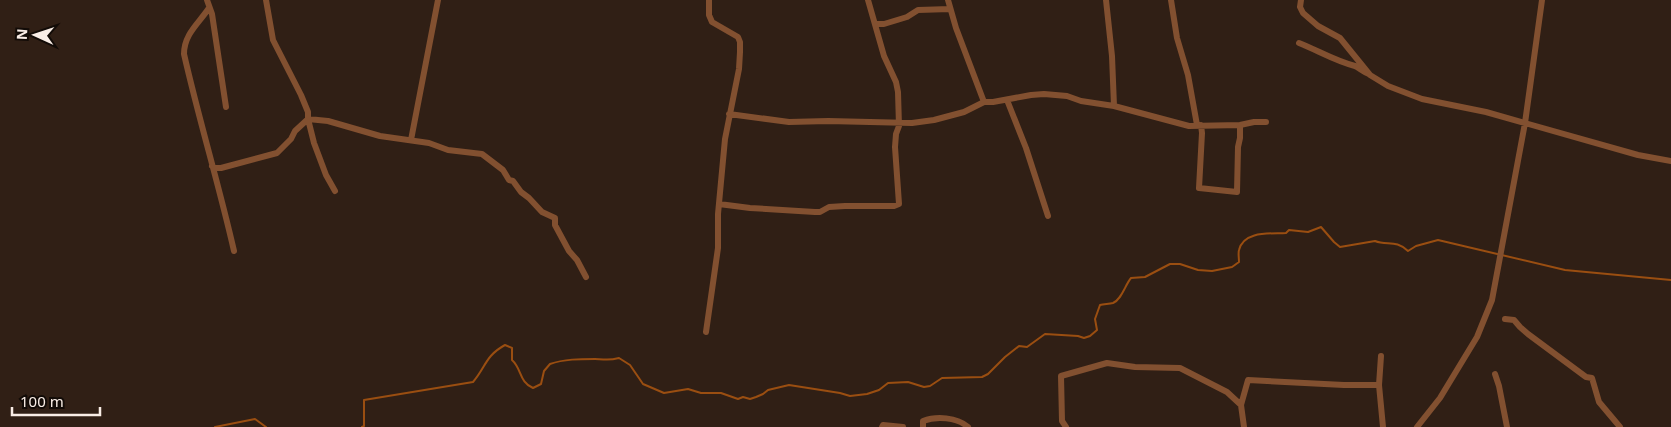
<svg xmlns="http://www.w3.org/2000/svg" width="1671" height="427" font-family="'Noto Sans',sans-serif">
	<rect width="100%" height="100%" fill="#301f15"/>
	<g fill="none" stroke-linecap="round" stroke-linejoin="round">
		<path stroke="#9a4e11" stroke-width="2" d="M 215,427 L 255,419 L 266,427
			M 362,427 L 364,426 L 364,400 L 473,382 C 486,367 485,356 505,345 L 512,348 L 512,360 C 522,369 519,382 533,388 L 541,384 L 544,371 L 550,364 C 564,359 580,359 595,359 C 606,359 607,361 619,358 L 630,365 L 643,384 L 664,393 L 688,389 L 701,393 L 721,393 L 738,399 L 743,397 L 750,399 L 756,397 L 763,394 L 768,390 L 789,385 L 840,393 L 850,396 L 867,394 L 879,390 L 888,383 L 908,382 L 924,387 L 930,386 L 942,378 L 982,377 L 988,374 L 1005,357 L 1019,346 L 1027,347 L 1045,334 L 1078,336 L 1084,338 L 1090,336 L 1097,330 L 1095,319 L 1100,305 C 1104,304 1109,304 1113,303 C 1122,299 1125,285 1131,278 L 1145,277 L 1170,264 L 1180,264 L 1198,270 L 1212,271 L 1232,267 L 1239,262 C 1239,258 1238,253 1239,250 C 1244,230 1272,234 1286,233 L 1289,230 L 1308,232 L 1321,227 L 1334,242 L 1340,247 L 1375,241 C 1387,246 1396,239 1408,251 L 1416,246 L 1438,240 L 1565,270 L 1671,280"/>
		<path stroke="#825030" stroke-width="6" d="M 207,0 L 212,14 L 226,107
			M 266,0 L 273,40 L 301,95 L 308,112 L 308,119 L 314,143 L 326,175 L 335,191
			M 948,0 L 956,28 L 984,102
			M 1106,0 L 1112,56 L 1114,106
			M 1171,0 L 1177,38 L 1188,75 L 1197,125
			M 1301,0 L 1300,7 L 1303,13 L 1318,26 L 1340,38 L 1370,75 L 1388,86 L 1422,99 L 1486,112 L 1638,155 L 1671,161
			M 209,8 C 199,23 184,34 184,54 C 199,120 219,185 234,251
			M 875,24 L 884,24 L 907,17 L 918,10 L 950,9
			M 1299,43 C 1317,50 1335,61 1355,66 C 1359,68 1364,72 1369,74
			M 1007,100 L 1026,148 L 1048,216
			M 729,114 L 789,122 L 828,121 L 912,123 L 934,120 L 964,112 L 984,102 L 993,102 L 1031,95 L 1044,94 L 1067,96 L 1081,101 L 1114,106 L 1189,126 L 1240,125 L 1254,122 L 1266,122
			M 1201,125 L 1202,133 L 1199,188 L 1237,192 L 1238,147 L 1240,138 L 1240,125
			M 411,140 L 438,0
			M 212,166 L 215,168 L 221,168 L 277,153 L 291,139 L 295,131 L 308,119 L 328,121 L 380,136 L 429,143 L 448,150 L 482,154 L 503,170 L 509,180 L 513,181 L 521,192 L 529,198 L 542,212 L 555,218 L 555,225 L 569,251 L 577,260 L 586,277
			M 719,204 L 750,208 L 815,212 L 820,212 L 829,207 L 845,206 L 894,206 L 899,204 L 895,147 L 896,134 L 899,126 L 898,92 L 896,82 L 884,56 L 868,0
			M 1505,319 L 1514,320 L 1520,327 L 1528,334 L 1586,377 L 1592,378 L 1599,402 L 1620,427
			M 706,332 L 718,248 L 718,214 L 725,139 L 739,69 L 740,52 L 740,42 L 738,37 L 712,22 L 709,15 L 709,0
			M 1381,356 L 1379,385 L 1383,427
			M 1495,374 L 1499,386 L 1507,427
			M 882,427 L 883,425 L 903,427
			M 923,427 L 923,421 C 936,416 957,417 968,427
			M 1066,427 L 1062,421 L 1061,376 L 1107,363 L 1135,367 L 1180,368 L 1227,392 L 1241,405
			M 1244,427 L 1241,405 L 1248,380 L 1344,385 L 1379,385
			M 1417,427 L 1440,398 L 1477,337 L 1492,300 L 1525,123 L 1542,0"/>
	</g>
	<g transform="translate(35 35) rotate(273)" stroke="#120b07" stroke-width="4" paint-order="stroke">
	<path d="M0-4L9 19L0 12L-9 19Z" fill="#f9ede6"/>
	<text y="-8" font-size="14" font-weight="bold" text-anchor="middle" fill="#f9ede6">N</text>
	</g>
	<path d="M12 407v8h88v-8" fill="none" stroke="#f9ede6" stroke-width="2.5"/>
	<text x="20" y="407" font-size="15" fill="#f9ede6" stroke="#120b07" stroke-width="4" paint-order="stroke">100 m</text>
</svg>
